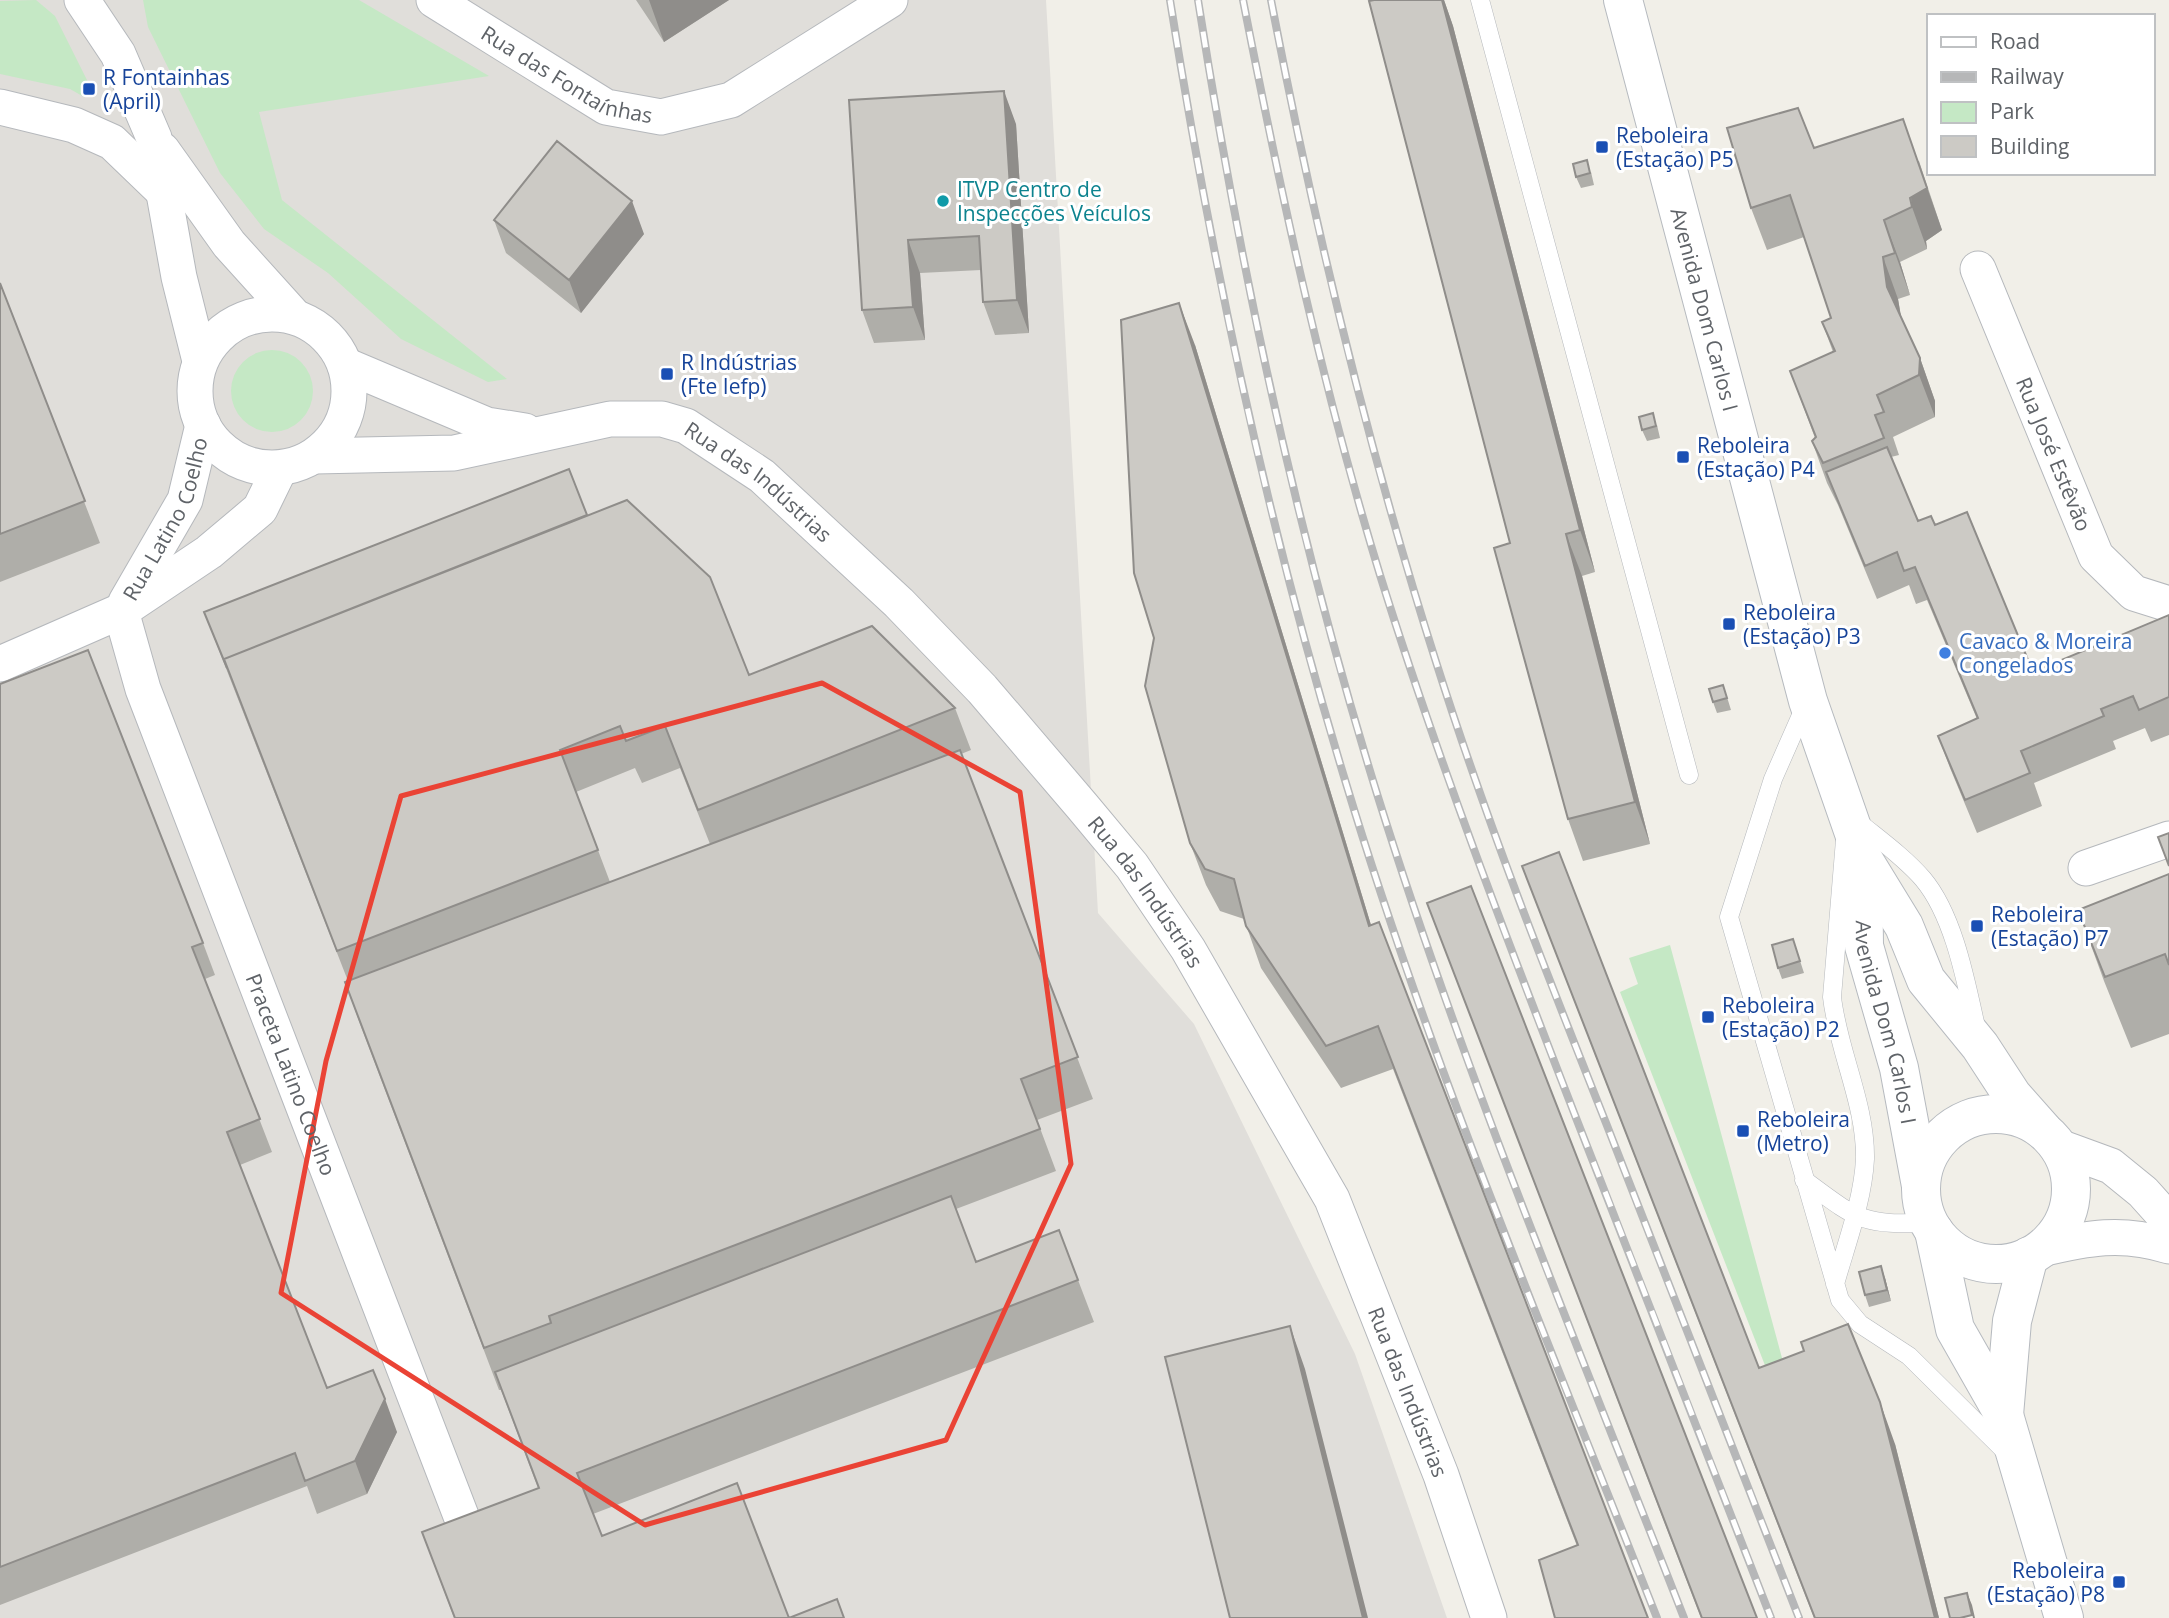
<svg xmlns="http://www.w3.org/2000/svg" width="2169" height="1618" font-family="'Open Sans',sans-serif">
	<rect width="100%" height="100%" fill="#f1efe8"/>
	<path fill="#e0deda" d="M 0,0 L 1046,0 L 1098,913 L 1194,1024 L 1355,1354 L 1447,1618 L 0,1618 Z"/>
	<path fill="#c5e8c5" d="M 36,0 L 55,16 L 90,86 L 90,95 L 84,97 L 70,89 L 0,74 L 0,1 Z
		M 143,0 L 359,0 L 489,76 L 259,112 L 282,200 L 507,379 L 488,382 L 401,339 L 328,273 L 264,229 L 220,173 L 148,27 Z
		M231 391a41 41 0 1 1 82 0a41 41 0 1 1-82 0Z
		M 1670,945 L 1788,1380 L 1773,1386 L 1620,992 L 1638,984 L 1629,958 Z"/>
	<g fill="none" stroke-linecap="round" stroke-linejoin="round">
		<g stroke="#b5b8bc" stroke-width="19">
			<path id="lane" d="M 1480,0 L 1689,775
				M 1806,704 L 1773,779 L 1729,917 L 1840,1300 L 1860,1324 L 1909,1356 L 2005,1451
				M 1858,822 C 1880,840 1905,858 1923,879 C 1954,916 1966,982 1976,1027
				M 1804,1180 C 1858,1220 1861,1225 1929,1223
				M 1835,1284 C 1846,1245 1863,1200 1865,1159 C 1866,1104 1838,1051 1832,997 L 1845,840"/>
		</g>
		<g stroke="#b5b8bc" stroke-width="37">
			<g id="street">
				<path d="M 82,0 L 118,54 L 154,138 L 179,277 L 200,361"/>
				<path id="s1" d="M 434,0 L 606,107 L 661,117 L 731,100 L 890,0"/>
				<path d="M 0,107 L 74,125 L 112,142 L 165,193"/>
				<path d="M 162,150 L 229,244 L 293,315"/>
				<path id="s2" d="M 1978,269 L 2096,556 L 2134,593 L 2169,604"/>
				<circle cx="272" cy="391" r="77"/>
				<path d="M 345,365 L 487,425 L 525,431"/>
				<path id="s3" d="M 315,456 L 454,453 L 610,419 L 662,419 L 686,426 L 762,476 L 899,603 L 982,689 L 1082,806 L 1132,866 L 1188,949 L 1332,1199 L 1441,1475 L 1489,1618"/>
				<path id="s4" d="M 126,602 L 185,500 L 203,425"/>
				<path id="s5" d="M 121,611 L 143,689 L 468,1534"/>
				<path d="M 0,664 L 121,611 L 209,552 L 260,509 L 280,468"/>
				<path d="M 2086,868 L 2169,839"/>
				<path d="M 2059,1147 L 2111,1166 L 2143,1192 L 2169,1221"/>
				<path d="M 2041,1249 C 2087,1238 2122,1231 2169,1246"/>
			</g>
		</g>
		<g stroke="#b6babf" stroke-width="40">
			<g id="secondary">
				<path id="s6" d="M 1623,0 L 1808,701 L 1863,859 L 1904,926 L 1926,980 L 1980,1046 L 2012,1095 L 2043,1130"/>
				<path id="s7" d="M 1863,861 L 1864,946 L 1899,1068 L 1921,1186"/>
				<circle cx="1996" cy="1189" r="75"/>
				<path d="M 1934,1231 L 1955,1329 L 2004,1415 L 2064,1618"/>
				<path d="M 2004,1415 L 2012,1321 L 2029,1256"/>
			</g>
		</g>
		<use href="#lane" stroke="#fff" stroke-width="18"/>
		<use href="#street" stroke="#fff" stroke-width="35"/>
		<use href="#secondary" stroke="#fff" stroke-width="38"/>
		<g stroke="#b6b7b8" stroke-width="8">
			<path id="rail" d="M 1170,0 C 1212,264 1267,524 1345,780 C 1431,1065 1548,1341 1657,1618
				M 1198,0 C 1240,269 1297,536 1378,797 C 1465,1076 1578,1346 1684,1618
				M 1243,0 C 1281,194 1322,386 1380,575 C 1438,761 1508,942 1578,1123 C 1643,1288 1707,1453 1771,1618
				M 1271,0 C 1314,225 1367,446 1437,665 C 1486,820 1546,972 1606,1123 C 1670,1288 1735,1453 1799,1618"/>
		</g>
		<use href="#rail" stroke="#fff" stroke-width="5" stroke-dasharray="16" stroke-linecap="butt"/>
	</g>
	<path fill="#afaea9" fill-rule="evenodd" d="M 636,0 L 729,0 L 664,42 Z
		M 1374,0 L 1444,0 L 1453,26 L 1595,572 L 1582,576 L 1650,844 L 1583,861 L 1568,819 L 1510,543 Z
		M 849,100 L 1016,124 L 1029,333 L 995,335 L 983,302 L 981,270 L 920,273 L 925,340 L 874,343 L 862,310 Z
		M 1814,148 L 1919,161 L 1942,230 L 1926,241 L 1927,249 L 1900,262 L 1910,295 L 1898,299 L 1901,316 L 1920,358 L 1935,401 L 1935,417 L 1893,437 L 1899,455 L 1891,457 L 1918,521 L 1935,525 L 2033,672 L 2169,615 L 2169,735 L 2151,742 L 2145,728 L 2113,741 L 2116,749 L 2034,783 L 2042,806 L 1977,833 L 1950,768 L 1938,736 L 1977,719 L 1927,600 L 1916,604 L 1909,585 L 1877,599 L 1838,505 L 1827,483 L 1812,441 L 1815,438 L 1790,371 L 1833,352 L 1822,322 L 1831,318 L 1804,237 L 1767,250 L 1751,208 Z
		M 1591,172 L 1594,185 L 1581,188 L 1576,177 Z
		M 494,220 L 644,234 L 581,313 L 506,253 Z
		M 0,283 L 100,543 L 0,582 Z
		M 1195,345 L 1371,925 L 1648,1618 L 1577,1546 L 1393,1069 L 1341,1088 L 1261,968 L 1244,919 L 1220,911 L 1206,885 L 1190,843 L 1154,638 Z
		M 1657,425 L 1660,438 L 1647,441 L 1642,430 Z
		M 587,516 L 749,675 L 955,708 L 971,750 L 961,754 L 1093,1099 L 1037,1120 L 1056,1171 L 956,1209 L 976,1262 L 1078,1280 L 1094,1322 L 593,1514 L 602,1536 L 789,1618 L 844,1618 L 454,1618 L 422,1532 L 538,1488 L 501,1390 L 499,1390 L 360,1024 L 345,982 L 348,981 L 204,612 ZM 635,768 L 642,783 L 680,768 L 710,844 L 610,882 L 576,792 Z
		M 0,684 L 203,943 L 215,975 L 205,979 L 272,1152 L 240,1165 L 327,1388 L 397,1432 L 367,1494 L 317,1514 L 307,1486 L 0,1605 Z
		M 1727,697 L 1731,710 L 1717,713 L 1713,702 Z
		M 1522,866 L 1759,1368 L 1895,1444 L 1939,1618 L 1814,1618 L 1538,908 Z
		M 2169,874 L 2169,1034 L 2131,1048 L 2104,981 L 2078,910 Z
		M 1427,903 L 1757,1618 L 1701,1618 Z
		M 1793,939 L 1804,973 L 1782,979 L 1778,968 Z
		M 1885,1278 L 1891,1301 L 1869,1307 L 1865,1295 Z"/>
	<path fill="#8f8d8a" d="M 649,0 L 729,0 L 664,42 Z
		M 1442,0 L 1444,0 L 1453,26 L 1595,572 L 1580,530 Z
		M 1004,91 L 1016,124 L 1029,333 L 1017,300 Z
		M 1903,119 L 1942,230 L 1926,241 L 1927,249 L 1912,207 Z
		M 632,201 L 644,234 L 581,313 L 569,280 Z
		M 1884,220 L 1900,262 L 1910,295 L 1895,253 Z
		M 908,240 L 920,273 L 925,340 L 913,307 Z
		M 1883,257 L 1898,299 L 1903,329 L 1887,287 Z
		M 1179,303 L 1195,345 L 1384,968 L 1369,926 Z
		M 1920,358 L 1935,401 L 1935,417 L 1919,375 Z
		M 1566,534 L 1582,576 L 1650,844 L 1635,802 Z
		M 1881,1266 L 1885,1278 L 1891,1301 L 1887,1290 Z
		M 1290,1326 L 1305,1369 L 1368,1618 L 1363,1618 Z
		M 385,1399 L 397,1432 L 367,1494 L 355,1461 Z
		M 1880,1402 L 1895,1444 L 1939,1618 L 1935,1618 Z
		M 1967,1593 L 1972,1605 L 1975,1618 L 1973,1618 Z"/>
	<path fill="#cccac5" stroke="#8f8d8a" stroke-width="2" d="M 1374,0 L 1442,0 L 1580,530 L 1566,534 L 1635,802 L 1568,819 L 1494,548 L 1510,543 L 1369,1 Z
		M 1004,91 L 1017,300 L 983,302 L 979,236 L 908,240 L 913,307 L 862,310 L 849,100 Z
		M 1798,108 L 1814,148 L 1903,119 L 1927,188 L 1910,198 L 1912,207 L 1884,220 L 1895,253 L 1883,257 L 1887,287 L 1920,358 L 1919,375 L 1877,395 L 1884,412 L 1875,415 L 1884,438 L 1823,463 L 1812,441 L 1816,437 L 1790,371 L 1835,351 L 1822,322 L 1831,318 L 1790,195 L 1751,208 L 1727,128 Z
		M 557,141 L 632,201 L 569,280 L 494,220 Z
		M 1587,160 L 1590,173 L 1576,177 L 1573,164 Z
		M 0,283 L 85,501 L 0,534 Z
		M 1179,303 L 1369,926 L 1379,922 L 1648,1618 L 1555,1618 L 1539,1560 L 1578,1545 L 1378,1026 L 1326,1046 L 1246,926 L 1234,879 L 1205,869 L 1190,843 L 1145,686 L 1154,638 L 1134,573 L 1121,320 Z
		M 1653,413 L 1656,426 L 1642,430 L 1639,417 Z
		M 1887,447 L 1918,521 L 1931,516 L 1935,525 L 1967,512 L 2033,672 L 2169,615 L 2169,697 L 2139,710 L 2133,696 L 2101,709 L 2104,716 L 2021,751 L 2030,773 L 1965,800 L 1938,736 L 1978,718 L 1915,567 L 1904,571 L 1897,552 L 1865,566 L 1826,472 Z
		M 569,469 L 587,515 L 224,659 L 227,668 L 204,612 Z
		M 627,500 L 710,577 L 749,675 L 872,626 L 955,708 L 698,810 L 665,726 L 626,741 L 620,726 L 560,750 L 598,850 L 337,951 L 224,659 Z
		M 88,650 L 203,943 L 192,947 L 260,1119 L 227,1132 L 327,1388 L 373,1370 L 385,1399 L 355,1461 L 305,1481 L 295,1453 L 0,1567 L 0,684 Z
		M 1723,685 L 1727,698 L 1713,702 L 1709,689 Z
		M 960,750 L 1078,1057 L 1021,1079 L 1040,1129 L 549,1316 L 551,1323 L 484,1348 L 345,982 Z
		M 2169,833 L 2169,866 L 2158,837 Z
		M 1559,852 L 1759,1368 L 1804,1351 L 1801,1342 L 1848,1324 L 1880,1402 L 1935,1618 L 1815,1618 L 1522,866 Z
		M 2169,874 L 2169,965 L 2165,954 L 2105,977 L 2078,910 Z
		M 1471,886 L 1757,1618 L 1702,1618 L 1427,903 Z
		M 1793,939 L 1800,961 L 1778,968 L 1772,945 Z
		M 951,1196 L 976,1262 L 1059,1230 L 1078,1280 L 577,1473 L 602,1536 L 737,1483 L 789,1618 L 837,1599 L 844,1618 L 455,1618 L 422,1532 L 539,1488 L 495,1372 Z
		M 1881,1266 L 1887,1290 L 1865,1295 L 1859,1272 Z
		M 1290,1326 L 1363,1618 L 1230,1618 L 1165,1357 Z
		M 1967,1593 L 1972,1615 L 1960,1618 L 1950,1618 L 1945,1598 Z"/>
	<path fill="none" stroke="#ea4335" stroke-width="5" stroke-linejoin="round" d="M 822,683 L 1020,792 L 1071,1164 L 946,1440 L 645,1525 L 281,1293 L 326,1061 L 401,796 Z"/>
	<g fill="#1a4fb4" stroke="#fff" stroke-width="2.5">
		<rect x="82" y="82" width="14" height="14" rx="3.5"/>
		<rect x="1595" y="140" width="14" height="14" rx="3.5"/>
		<rect x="660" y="367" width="14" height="14" rx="3.5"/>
		<rect x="1676" y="450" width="14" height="14" rx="3.5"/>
		<rect x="1722" y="617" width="14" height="14" rx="3.5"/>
		<rect x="1970" y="919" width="14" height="14" rx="3.5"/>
		<rect x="1701" y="1010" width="14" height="14" rx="3.5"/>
		<rect x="1736" y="1124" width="14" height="14" rx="3.5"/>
		<rect x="2112" y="1575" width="14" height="14" rx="3.5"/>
	</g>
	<circle fill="#0f9aa8" stroke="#fff" stroke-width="2.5" cx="943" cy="201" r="7"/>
	<circle fill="#3f7fe0" stroke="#fff" stroke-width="2.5" cx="1945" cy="653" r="7"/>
	<g text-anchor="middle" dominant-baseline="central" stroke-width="6" stroke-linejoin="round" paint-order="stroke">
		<g font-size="21" fill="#5f6368" stroke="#fff">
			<text stroke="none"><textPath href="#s1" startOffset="154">Rua das Fontaínhas</textPath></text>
			<text stroke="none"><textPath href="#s6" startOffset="320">Avenida Dom Carlos I</textPath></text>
			<text stroke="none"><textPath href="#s2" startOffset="200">Rua José Estêvão</textPath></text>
			<text stroke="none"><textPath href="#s3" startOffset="467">Rua das Indústrias</textPath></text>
			<text stroke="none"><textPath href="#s4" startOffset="93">Rua Latino Coelho</textPath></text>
			<text stroke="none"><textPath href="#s3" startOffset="1034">Rua das Indústrias</textPath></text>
			<text stroke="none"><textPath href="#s7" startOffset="164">Avenida Dom Carlos I</textPath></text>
			<text stroke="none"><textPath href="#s5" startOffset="494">Praceta Latino Coelho</textPath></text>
			<text stroke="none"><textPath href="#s3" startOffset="1601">Rua das Indústrias</textPath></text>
		</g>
		<g font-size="21" fill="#164399" stroke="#fff" text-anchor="start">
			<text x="103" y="77">R Fontainhas<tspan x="103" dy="24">(April)</tspan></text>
			<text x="1616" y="135">Reboleira<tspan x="1616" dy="24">(Estação) P5</tspan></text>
			<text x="681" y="362">R Indústrias<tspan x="681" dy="24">(Fte Iefp)</tspan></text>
			<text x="1697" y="445">Reboleira<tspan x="1697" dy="24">(Estação) P4</tspan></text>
			<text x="1743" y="612">Reboleira<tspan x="1743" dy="24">(Estação) P3</tspan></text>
			<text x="1991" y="914">Reboleira<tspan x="1991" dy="24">(Estação) P7</tspan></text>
			<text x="1722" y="1005">Reboleira<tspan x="1722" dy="24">(Estação) P2</tspan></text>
			<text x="1757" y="1119">Reboleira<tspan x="1757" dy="24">(Metro)</tspan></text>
			<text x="2105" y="1570" text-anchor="end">Reboleira<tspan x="2105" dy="24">(Estação) P8</tspan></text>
		</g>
		<g font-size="21" fill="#0d838f" stroke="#fff" text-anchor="start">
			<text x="957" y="189">ITVP Centro de<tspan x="957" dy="24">Inspecções Veículos</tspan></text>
		</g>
		<g font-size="21" fill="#366cbe" stroke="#fff" text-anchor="start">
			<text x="1959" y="641">Cavaco &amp; Moreira<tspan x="1959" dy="24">Congelados</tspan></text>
		</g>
	</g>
	<rect x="1927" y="14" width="228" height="161" fill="#ffffff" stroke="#bfc1c3" stroke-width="2"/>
	<rect x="1941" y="37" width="35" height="10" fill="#ffffff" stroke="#bfc1c3" stroke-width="2"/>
	<text x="1990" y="49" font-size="21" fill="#5f6368">Road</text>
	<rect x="1941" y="72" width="35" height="10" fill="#b6b7b8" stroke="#bfc1c3" stroke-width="2"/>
	<text x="1990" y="84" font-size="21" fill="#5f6368">Railway</text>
	<rect x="1941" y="102" width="35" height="21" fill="#c5e8c5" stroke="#bfc1c3" stroke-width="2"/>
	<text x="1990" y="119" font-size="21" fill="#5f6368">Park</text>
	<rect x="1941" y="136" width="35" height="21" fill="#cccac5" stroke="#bfc1c3" stroke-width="2"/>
	<text x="1990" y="154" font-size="21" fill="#5f6368">Building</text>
</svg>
